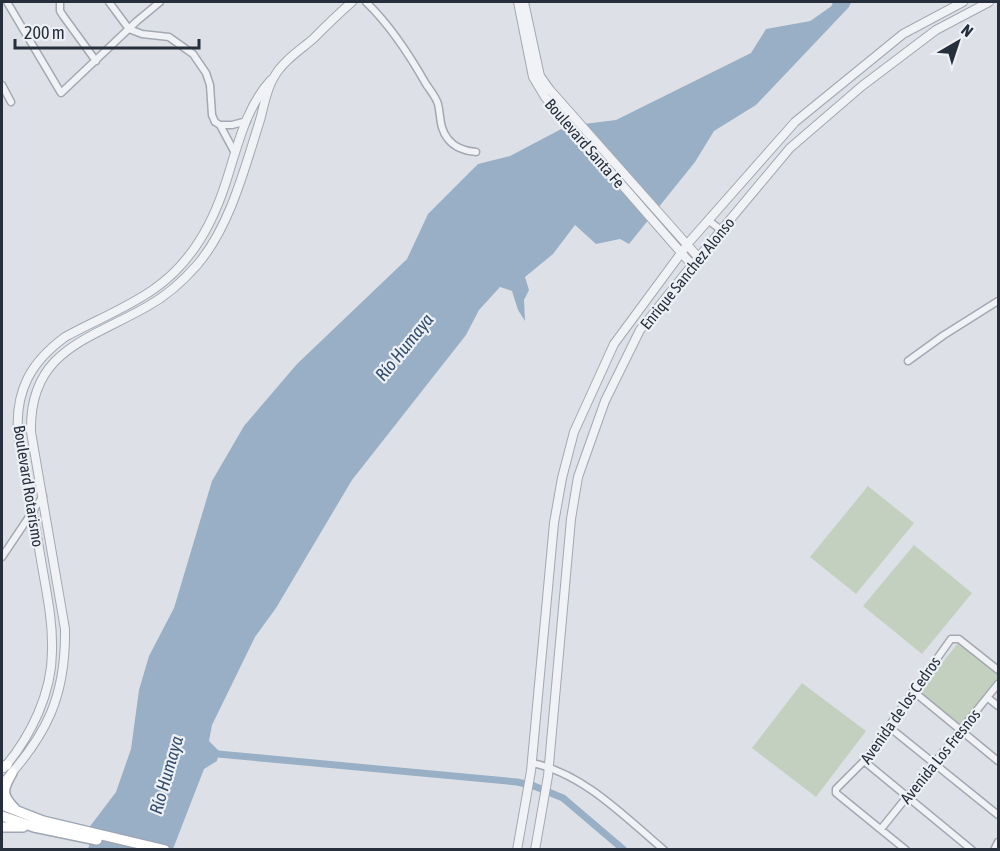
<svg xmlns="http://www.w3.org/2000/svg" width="1000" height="851" font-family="'Asap Condensed',sans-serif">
	<rect width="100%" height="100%" fill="#dde1e7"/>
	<path fill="#c3d0bf" d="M 868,486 L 914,523 L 856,594 L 810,557 Z
		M 914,545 L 972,593 L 922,654 L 863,606 Z
		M 958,643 L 998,675 L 998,681 L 962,726 L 919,692 Z
		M 802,683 L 866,731 L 816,797 L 752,748 Z"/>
	<path fill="#99afc6" d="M 833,2 L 850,2 L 849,7 L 756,105 L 714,131 L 695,162 L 629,244 L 620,239 L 596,244 L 575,225 L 553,254 L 525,277 L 529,290 L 524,300 L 525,321 L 518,310 L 512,291 L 500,287 L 479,310 L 466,335 L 352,480 L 276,608 L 255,637 L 212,725 L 209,741 L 219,751 L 217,761 L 204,769 L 173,849 L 88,849 L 90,843 L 88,829 L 116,792 L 131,749 L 139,690 L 149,656 L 174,608 L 212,481 L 244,426 L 297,364 L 407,259 L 428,214 L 478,164 L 510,156 L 567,126 L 616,120 L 751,53 L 766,29 L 827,18 Z"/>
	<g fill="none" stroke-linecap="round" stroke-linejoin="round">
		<path stroke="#99afc6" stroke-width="7" d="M 218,754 L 517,782 L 534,786 L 563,798 L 624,850"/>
		<path stroke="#99afc6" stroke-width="10" d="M 809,28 L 846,2"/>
		<g stroke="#a3a8b1" stroke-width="9">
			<path id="minor" d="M 7,2 L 61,93 L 137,21 L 160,2
				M 60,2 L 60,11 L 64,17 L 96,61
				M 109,2 L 129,29 L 142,34 L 169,37 L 193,54 L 206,73 L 210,85 L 212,115 L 215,122 L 220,125 L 235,153
				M 366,2 C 390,25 409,54 426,84 C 430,90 436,97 438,104 C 441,116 439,128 448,139 C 455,148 464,151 476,152
				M 2,85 L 11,102
				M 220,125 L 232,125 L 247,121
				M 708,220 L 721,230
				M 908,361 L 944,335 L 998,301
				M 2,557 L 43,496
				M 913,691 L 998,761
				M 988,698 L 998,706
				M 889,727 L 998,815
				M 864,761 L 972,850
				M 532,763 C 583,773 625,817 664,850
				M 881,829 L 998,684
				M 906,850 L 836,793 L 836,789 L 864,761 L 951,639 L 959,639 L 998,670
				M 994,850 L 998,842"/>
		</g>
		<g stroke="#a3a8b1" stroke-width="10">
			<path id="tertiary" d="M 518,2 L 533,77 L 545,97 L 692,265
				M 524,2 L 540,76 L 550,90 L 698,257
				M 4,768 C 31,736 52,693 52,651 C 53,620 46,590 41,560 C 34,518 26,476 18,434 C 15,390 31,362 65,337 C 94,321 127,308 154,289 C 190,264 212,225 225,185 C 237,149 245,108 271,80
				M 2,784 C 47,735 66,696 65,629 L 31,432 C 29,350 89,340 148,306 C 166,296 183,281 197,265 C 230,227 245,167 260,120 C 264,106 266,90 274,77 C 282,62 300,50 313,39 C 326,26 339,13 352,2
				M 517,850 L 531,771 L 554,523 L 562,478 L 574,432 L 614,344 L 690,241 L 795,122 L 903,34 L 963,2
				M 535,850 L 548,776 L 571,519 L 578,477 L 605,401 L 640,330 L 688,270 L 790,148 L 862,86 L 936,30 L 989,2"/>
		</g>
		<g stroke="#9da6b2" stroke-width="12">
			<path id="primary" d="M 2,767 L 7,765
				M 12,773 C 2,790 1,795 16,810
				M 2,805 L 43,821 L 165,850
				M 2,816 L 34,827 L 97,840
				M 2,827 L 23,827"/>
		</g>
		<use href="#minor" stroke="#f0f2f5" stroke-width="6"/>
		<use href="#tertiary" stroke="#f0f2f5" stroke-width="8"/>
		<use href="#primary" stroke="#fff" stroke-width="9"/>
	</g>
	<g text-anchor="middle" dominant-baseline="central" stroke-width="4.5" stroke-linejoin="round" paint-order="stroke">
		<g font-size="16" fill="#272f3d" stroke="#edf0f4">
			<text transform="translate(585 143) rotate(49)">Boulevard Santa Fe</text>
			<text transform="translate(687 273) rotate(-51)">Enrique Sanchez Alonso</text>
			<text transform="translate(29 486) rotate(81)">Boulevard Rotarismo</text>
			<text transform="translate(900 710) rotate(-55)">Avenida de los Cedros</text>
			<text transform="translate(940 756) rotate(-51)">Avenida Los Fresnos</text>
		</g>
		<g font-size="18" font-style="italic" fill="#334e6f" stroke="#edf0f4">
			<text transform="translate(404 347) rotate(-51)">Río Humaya</text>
			<text transform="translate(166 775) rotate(-74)">Río Humaya</text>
		</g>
	</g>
	<rect width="1000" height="851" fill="none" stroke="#272f3d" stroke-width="6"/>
	<g transform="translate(958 42) rotate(39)" stroke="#edf0f4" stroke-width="4.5" paint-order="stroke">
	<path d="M0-4.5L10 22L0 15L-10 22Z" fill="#272f3d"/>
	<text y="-9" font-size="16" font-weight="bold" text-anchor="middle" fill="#272f3d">N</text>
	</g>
	<path d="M15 39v9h184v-9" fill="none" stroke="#272f3d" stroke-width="3"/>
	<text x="24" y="39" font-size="18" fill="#272f3d" stroke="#edf0f4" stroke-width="4.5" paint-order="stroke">200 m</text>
</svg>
